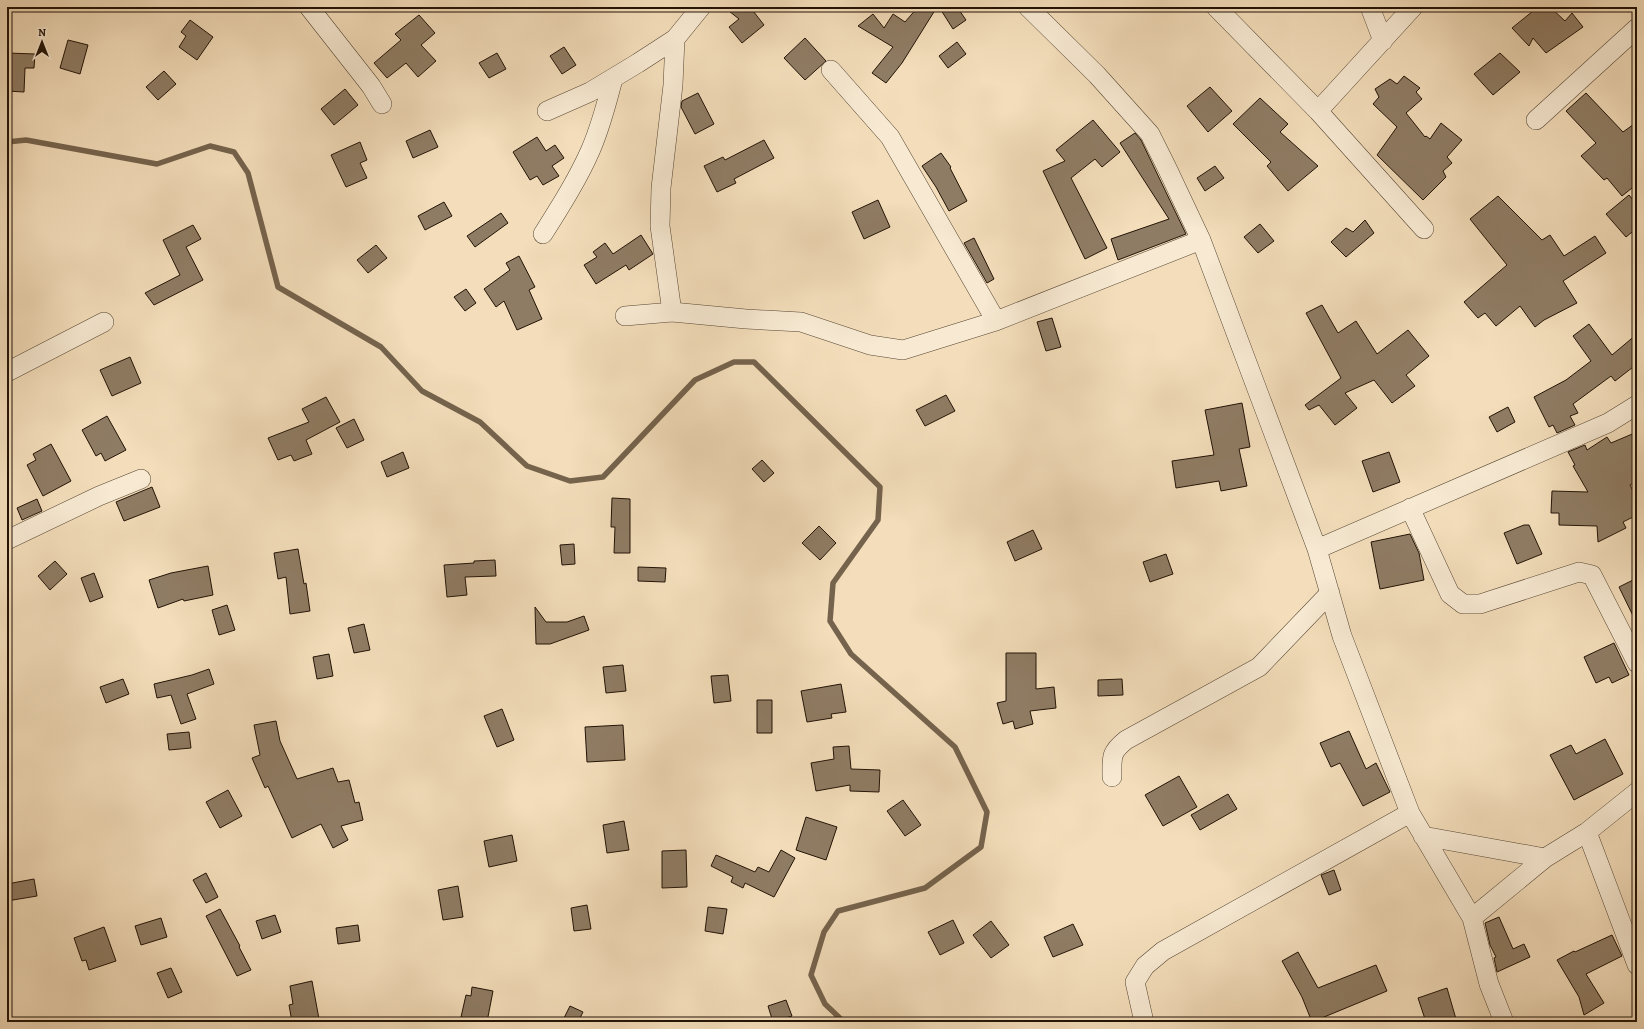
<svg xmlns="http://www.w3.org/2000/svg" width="1644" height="1029" font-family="Alegreya,serif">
	<rect width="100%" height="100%" fill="#f3ddba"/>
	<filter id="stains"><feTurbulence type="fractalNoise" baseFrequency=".005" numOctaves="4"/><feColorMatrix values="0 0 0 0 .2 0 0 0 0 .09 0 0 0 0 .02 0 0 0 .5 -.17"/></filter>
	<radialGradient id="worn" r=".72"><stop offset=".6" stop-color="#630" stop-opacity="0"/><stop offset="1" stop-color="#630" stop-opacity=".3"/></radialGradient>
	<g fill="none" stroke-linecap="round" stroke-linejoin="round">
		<path stroke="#75634d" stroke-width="5.5" d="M 7,142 L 26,140 L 157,164 L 210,146 L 234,152 L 248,173 L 278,287 L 381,347 L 422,391 L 480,422 L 527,466 L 570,481 L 603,477 L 695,380 L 734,362 L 754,362 L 880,487 L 878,520 L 833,583 L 830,621 L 851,654 L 955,747 L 987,812 L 981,847 L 925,888 L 838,911 L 824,932 L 811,975 L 825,1004 L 844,1022"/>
	</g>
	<path fill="#8f7c64" stroke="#221306" d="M 724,7 L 750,7 L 764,25 L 742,43 L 729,27 L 739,19 Z
		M 918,7 L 937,7 L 902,63 L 886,83 L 872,73 L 893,47 L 858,26 L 873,14 L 884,28 L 893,14 L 905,22 Z
		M 939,7 L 957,7 L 966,20 L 953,29 Z
		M 1538,7 L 1550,7 L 1565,21 L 1572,13 L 1583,27 L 1546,53 L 1533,38 L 1529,46 L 1512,28 Z
		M 419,15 L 435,33 L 421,45 L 436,61 L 418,77 L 406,63 L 387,78 L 374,63 L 401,40 L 395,34 Z
		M 190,20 L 213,37 L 197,60 L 179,47 L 186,36 L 181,32 Z
		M 805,38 L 826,61 L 805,80 L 784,58 Z
		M 68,40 L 88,45 L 80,74 L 60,68 Z
		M 957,42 L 966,54 L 948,68 L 939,56 Z
		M 564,47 L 576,65 L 562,74 L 550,56 Z
		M 7,53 L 35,54 L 34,68 L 25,68 L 24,92 L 7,91 Z
		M 497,53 L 506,69 L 489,78 L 479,63 Z
		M 1500,53 L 1520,72 L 1493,95 L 1474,74 Z
		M 164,71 L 176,84 L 158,100 L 146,87 Z
		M 1404,76 L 1420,88 L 1416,92 L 1422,99 L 1406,113 L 1425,137 L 1426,136 L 1430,139 L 1441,123 L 1462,140 L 1447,157 L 1452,163 L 1443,171 L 1446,177 L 1423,200 L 1377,155 L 1397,127 L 1373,104 L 1379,97 L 1375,89 L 1390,79 L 1397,84 Z
		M 1210,87 L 1232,111 L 1208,132 L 1187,106 Z
		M 345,89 L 358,105 L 334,125 L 321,109 Z
		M 698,93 L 714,124 L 695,134 L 681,107 L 682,101 Z
		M 1586,93 L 1623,132 L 1637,122 L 1637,184 L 1622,196 L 1607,178 L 1604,180 L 1581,156 L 1596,143 L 1566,111 Z
		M 1260,98 L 1288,124 L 1280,132 L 1318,166 L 1288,191 L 1267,166 L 1271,162 L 1233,124 Z
		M 1093,120 L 1120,152 L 1102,167 L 1095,159 L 1071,178 L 1107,248 L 1085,259 L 1043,171 L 1065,161 L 1056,150 Z
		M 430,130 L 438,147 L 413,158 L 406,141 Z
		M 1135,133 L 1141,140 L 1186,234 L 1118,260 L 1111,239 L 1169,219 L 1120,143 Z
		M 537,137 L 546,151 L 555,145 L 564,158 L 552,166 L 559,176 L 543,185 L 537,176 L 530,180 L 513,152 Z
		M 764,140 L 774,158 L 734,179 L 736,183 L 717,192 L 704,166 L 723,157 L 725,160 Z
		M 360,142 L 367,160 L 360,163 L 367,178 L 346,187 L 331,155 Z
		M 941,153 L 951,167 L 950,168 L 967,201 L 949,211 L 936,187 L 922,166 Z
		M 1215,166 L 1224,178 L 1205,191 L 1197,178 Z
		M 1629,195 L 1637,205 L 1637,228 L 1626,237 L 1606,214 Z
		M 1498,196 L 1542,240 L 1550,235 L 1564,256 L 1595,236 L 1606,253 L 1563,281 L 1577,303 L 1544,320 L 1535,327 L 1520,306 L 1496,326 L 1485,313 L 1478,318 L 1464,302 L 1507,265 L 1470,219 Z
		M 878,200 L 890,227 L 864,239 L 852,212 Z
		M 444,202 L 452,216 L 425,230 L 418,216 Z
		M 501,213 L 508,223 L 475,247 L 467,236 Z
		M 1365,220 L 1374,233 L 1346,257 L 1331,242 L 1346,228 L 1353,232 Z
		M 1260,224 L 1274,241 L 1258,253 L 1244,237 Z
		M 193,225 L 201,239 L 186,247 L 203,280 L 154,305 L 145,293 L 180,275 L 163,240 Z
		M 641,235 L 653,254 L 629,270 L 626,265 L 596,284 L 584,265 L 597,257 L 593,252 L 605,243 L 613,254 Z
		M 974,238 L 994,279 L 987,283 L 964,243 Z
		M 376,245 L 387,258 L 368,273 L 357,260 Z
		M 519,256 L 535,287 L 529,290 L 542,319 L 517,330 L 504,301 L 496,307 L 484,289 L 510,270 L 506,263 Z
		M 466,289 L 476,303 L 465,311 L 454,297 Z
		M 1322,305 L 1338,333 L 1356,321 L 1377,354 L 1408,330 L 1429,356 L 1406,375 L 1415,386 L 1392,403 L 1374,380 L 1345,393 L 1357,408 L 1335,425 L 1319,405 L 1309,410 L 1305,405 L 1341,378 L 1306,313 Z
		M 1052,318 L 1061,347 L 1046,351 L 1037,322 Z
		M 1589,324 L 1612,355 L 1637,334 L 1637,364 L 1615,381 L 1611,376 L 1573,404 L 1578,413 L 1570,416 L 1575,425 L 1557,433 L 1553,425 L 1549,427 L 1534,397 L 1566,380 L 1591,361 L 1573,336 Z
		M 130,357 L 141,383 L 112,396 L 100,370 Z
		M 946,395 L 955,411 L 925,426 L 916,410 Z
		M 326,397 L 340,422 L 306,440 L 312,454 L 294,461 L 291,455 L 278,460 L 268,438 L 309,422 L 302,409 Z
		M 1242,403 L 1250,447 L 1239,449 L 1247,486 L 1221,491 L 1219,481 L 1176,488 L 1172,461 L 1214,455 L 1205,410 Z
		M 1508,407 L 1515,422 L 1497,432 L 1489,417 Z
		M 107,416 L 126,450 L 105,461 L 101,453 L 96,456 L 82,430 Z
		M 354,419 L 364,440 L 347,448 L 336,428 Z
		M 1637,432 L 1637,481 L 1630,485 L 1637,499 L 1637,515 L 1623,522 L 1626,528 L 1598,542 L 1597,526 L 1559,525 L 1559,513 L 1551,513 L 1552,491 L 1588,492 L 1573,466 L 1575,465 L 1568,452 L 1585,445 L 1587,450 L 1607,437 L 1611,443 Z
		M 51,444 L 71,481 L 43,496 L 27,465 L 36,460 L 33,454 Z
		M 403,452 L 409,468 L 387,477 L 381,462 Z
		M 1389,452 L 1400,482 L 1373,492 L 1362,461 Z
		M 762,460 L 774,473 L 764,482 L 752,469 Z
		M 152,487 L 160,507 L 124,521 L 116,502 Z
		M 612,498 L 630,499 L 630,553 L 614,553 L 615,527 L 611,527 Z
		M 37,499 L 42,511 L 22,520 L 17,508 Z
		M 1524,525 L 1529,525 L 1542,554 L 1517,564 L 1504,533 Z
		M 819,526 L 836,543 L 820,560 L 802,543 Z
		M 1033,530 L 1042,549 L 1015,561 L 1007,542 Z
		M 1410,534 L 1419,553 L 1424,580 L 1380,589 L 1371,542 Z
		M 574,544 L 575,564 L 562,565 L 560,545 Z
		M 298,549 L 304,584 L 306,583 L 310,611 L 290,614 L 286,577 L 278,579 L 274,553 Z
		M 1166,554 L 1173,574 L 1150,582 L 1143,562 Z
		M 495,560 L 496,576 L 465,577 L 467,595 L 447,597 L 444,565 L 474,563 L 474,561 Z
		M 55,561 L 67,574 L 50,590 L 38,576 Z
		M 208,566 L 213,595 L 184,601 L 183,599 L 158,608 L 149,580 L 171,573 Z
		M 638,567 L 666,568 L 665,582 L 638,581 Z
		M 94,573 L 103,597 L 90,602 L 81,578 Z
		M 1637,578 L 1637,624 L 1619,587 Z
		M 227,605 L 235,630 L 219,635 L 212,610 Z
		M 535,607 L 546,622 L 567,622 L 584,616 L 589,630 L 550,644 L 536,644 Z
		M 364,624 L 370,650 L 354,653 L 348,628 Z
		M 1614,643 L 1629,675 L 1612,683 L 1609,677 L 1596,683 L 1584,657 Z
		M 1006,653 L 1036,653 L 1036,689 L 1054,687 L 1056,708 L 1030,711 L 1033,724 L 1015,729 L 1013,721 L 1003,724 L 997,703 L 1006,701 Z
		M 329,654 L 333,676 L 317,679 L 313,657 Z
		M 623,665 L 626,691 L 606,693 L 603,667 Z
		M 209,669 L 214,684 L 187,694 L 196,719 L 181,724 L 171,695 L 157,698 L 154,684 L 192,675 Z
		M 728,675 L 731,701 L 714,703 L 711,676 Z
		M 123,679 L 129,694 L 106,703 L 100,687 Z
		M 1122,679 L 1123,695 L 1098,696 L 1098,680 Z
		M 841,684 L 846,712 L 831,714 L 832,718 L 807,722 L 801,691 Z
		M 757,700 L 772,700 L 772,733 L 757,733 Z
		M 502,709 L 514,740 L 497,747 L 484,716 Z
		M 276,721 L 280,741 L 297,779 L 333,768 L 338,782 L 349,780 L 355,803 L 359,802 L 363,820 L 341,826 L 348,840 L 333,848 L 321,824 L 292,838 L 268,786 L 265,788 L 252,758 L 260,755 L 254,725 Z
		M 623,725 L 625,760 L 587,762 L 585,727 Z
		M 1349,731 L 1366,769 L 1376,763 L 1390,792 L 1363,806 L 1340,763 L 1331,767 L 1320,743 Z
		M 189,732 L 191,748 L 169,750 L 167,734 Z
		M 1605,739 L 1623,774 L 1574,800 L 1550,755 L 1571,745 L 1576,754 Z
		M 849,746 L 851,769 L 880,770 L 879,792 L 850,791 L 850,785 L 816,791 L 811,763 L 834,759 L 833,747 Z
		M 1179,776 L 1197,807 L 1163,826 L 1145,795 Z
		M 228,790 L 242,816 L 220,828 L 206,802 Z
		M 1228,794 L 1237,809 L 1200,830 L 1191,815 Z
		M 903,800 L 921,825 L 905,836 L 887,811 Z
		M 806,817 L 837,827 L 826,860 L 796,850 Z
		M 624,821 L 629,850 L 607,853 L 603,825 Z
		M 512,835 L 517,861 L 489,867 L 484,841 Z
		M 686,850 L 687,887 L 662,888 L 662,851 Z
		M 781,850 L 795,858 L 774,897 L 745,883 L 743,888 L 731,882 L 733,877 L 711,866 L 716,855 L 755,872 L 758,867 L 769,872 Z
		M 1334,870 L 1341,890 L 1329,895 L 1321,875 Z
		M 206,873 L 218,897 L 206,903 L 193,880 Z
		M 34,879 L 37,896 L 7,901 L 7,884 Z
		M 458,886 L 463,917 L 443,920 L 438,890 Z
		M 587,905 L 591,929 L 574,931 L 571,908 Z
		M 708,907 L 727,909 L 723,934 L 705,931 Z
		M 220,909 L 240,946 L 239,947 L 251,970 L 237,976 L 206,916 Z
		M 275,915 L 281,932 L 262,939 L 256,921 Z
		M 1499,917 L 1513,949 L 1524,944 L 1530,957 L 1497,972 L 1494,958 L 1496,957 L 1490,945 L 1485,923 Z
		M 161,918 L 167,937 L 141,945 L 135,926 Z
		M 953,920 L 964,943 L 940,955 L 928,932 Z
		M 991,921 L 1009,945 L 991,958 L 973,935 Z
		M 1073,924 L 1083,945 L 1053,957 L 1044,937 Z
		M 358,925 L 360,941 L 338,944 L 336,928 Z
		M 104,927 L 116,961 L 89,970 L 86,960 L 82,961 L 74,938 Z
		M 1612,935 L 1622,956 L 1586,974 L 1604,1003 L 1584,1015 L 1579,997 L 1557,960 L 1574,951 L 1575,952 Z
		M 1298,952 L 1318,988 L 1376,965 L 1387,991 L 1312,1022 L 1302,997 L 1282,961 Z
		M 171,968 L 182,992 L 168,998 L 157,973 Z
		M 312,981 L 319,1019 L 304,1022 L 292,1022 L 289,1005 L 293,1004 L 290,986 Z
		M 472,987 L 493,991 L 487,1022 L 461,1017 L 466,995 L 471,996 Z
		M 1447,988 L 1456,1019 L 1446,1022 L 1426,1022 L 1418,998 Z
		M 786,1000 L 792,1016 L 773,1022 L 768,1006 Z
		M 570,1006 L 583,1012 L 578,1022 L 562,1022 Z"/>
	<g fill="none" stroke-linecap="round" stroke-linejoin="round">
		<g stroke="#564633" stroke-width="20">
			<path id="street" d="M 309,7 L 371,86 L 382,104
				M 1028,7 L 1097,75 L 1150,134 L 1167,168 L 1201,240 L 1317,549 L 1342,636 L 1410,813 L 1472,918 L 1489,984 L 1504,1022
				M 1216,7 L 1318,111 L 1424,229
				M 1370,7 L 1383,41
				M 831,70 L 890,137 L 996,321
				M 547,111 L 590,92 L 638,63 L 675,39 L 701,7
				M 1318,111 L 1413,7
				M 1536,120 L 1637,28
				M 543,234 C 560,207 578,179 591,149 C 601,126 607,102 613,79
				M 672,312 L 660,226 L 661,188 L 673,85 L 675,39
				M 625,316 L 672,312 L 746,319 L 801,322 L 870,345 L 903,350 L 996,321 L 1201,240
				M 7,372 L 104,322
				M 1410,508 L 1450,594 L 1463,604 L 1480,604 L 1579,572 L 1592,575 L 1637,663
				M 7,540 L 99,496 L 141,479
				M 1317,549 L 1608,423 L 1637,405
				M 1112,777 C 1112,757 1110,753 1126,740 L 1259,667 L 1330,593
				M 1587,832 L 1637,965
				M 1423,836 L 1545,858
				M 1472,918 L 1545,858 L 1587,832 L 1637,792
				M 1144,1022 L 1135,982 L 1145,966 L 1163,951 L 1410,813"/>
		</g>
		<use href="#street" stroke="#f7e9d2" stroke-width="19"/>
	</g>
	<rect width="1644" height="1029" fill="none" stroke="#f3ddba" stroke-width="24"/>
	<rect x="8" y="8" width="1628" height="1013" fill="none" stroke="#221306" stroke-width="2"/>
	<rect x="12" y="12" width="1620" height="1005" fill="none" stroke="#221306"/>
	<g transform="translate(42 42)" stroke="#f7e9d2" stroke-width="3" paint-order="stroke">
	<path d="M0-3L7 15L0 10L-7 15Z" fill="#221306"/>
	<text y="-6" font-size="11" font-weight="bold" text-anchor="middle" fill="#221306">N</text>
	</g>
	<rect width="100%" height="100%" filter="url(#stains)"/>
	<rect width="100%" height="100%" fill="url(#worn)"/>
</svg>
